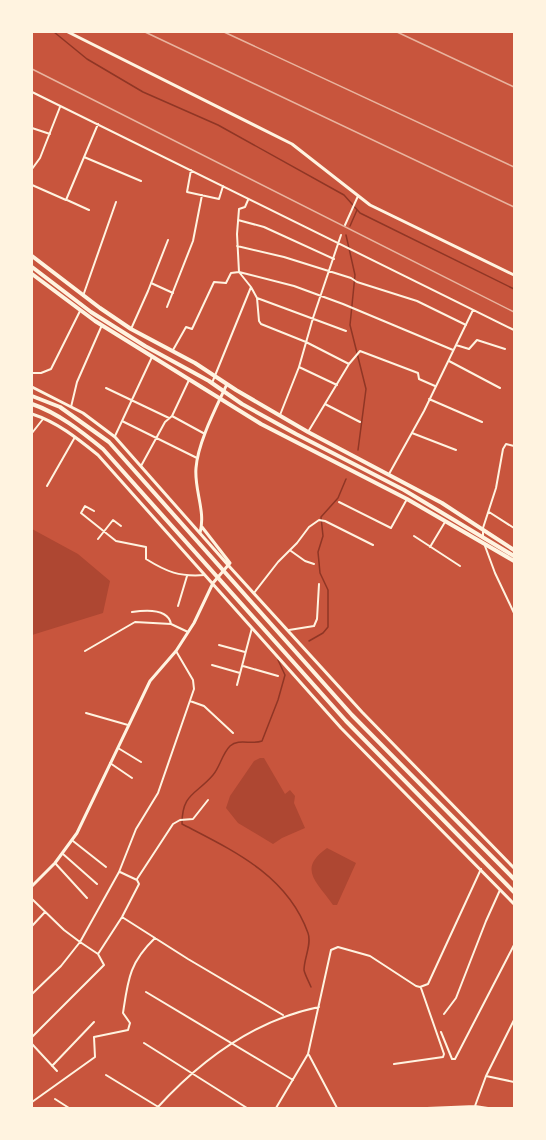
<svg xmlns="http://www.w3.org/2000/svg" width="546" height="1140" font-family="'Source Sans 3',sans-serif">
	<rect width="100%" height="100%" fill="#c8553d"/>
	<path fill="#ae4732" d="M 32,529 L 78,554 L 110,581 L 103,613 L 32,635 Z
		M 260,758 L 264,758 L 285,794 L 290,790 L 295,796 L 294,803 L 305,828 L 282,838 L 273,844 L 238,823 L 226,808 L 230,796 L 254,761 Z
		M 327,848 L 356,863 L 337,905 L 333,905 C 317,882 297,869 327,848 Z"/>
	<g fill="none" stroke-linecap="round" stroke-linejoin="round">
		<path stroke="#8f3625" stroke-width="1.5" d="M 54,32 L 87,59 L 143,92 L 218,125 L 344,195 L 360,213 L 514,289
			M 350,226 L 357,210
			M 346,235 L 355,275 L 350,325 L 366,389 L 358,450
			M 309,641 L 323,633 L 328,627 L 328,590 L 320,573 L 318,552 L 323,536 L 321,517 L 338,498 L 346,479
			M 278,660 L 285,675 L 278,700 L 262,741 C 251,745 239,738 230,746 C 222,754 220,767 213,775 C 196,795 182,793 182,824 C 234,851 287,875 308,933 C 312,944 304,958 304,970 C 305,975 309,982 311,987"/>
		<path stroke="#fff3e0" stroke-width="2" d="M 32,92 L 514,330
			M 32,128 L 50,134
			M 84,157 L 141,181
			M 32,169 L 40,158 L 60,107
			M 191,170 L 187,192 L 219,199 L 223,186
			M 32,185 L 66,200 L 98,124
			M 67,200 L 89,210
			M 238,220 L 264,227 L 334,259
			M 345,225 L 358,196
			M 237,246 L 284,257 L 351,278 L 357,282 L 417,301 L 466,325
			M 151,283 L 173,293
			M 251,287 L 257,298 L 346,331
			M 83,296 L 116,202
			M 257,298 L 259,321 L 261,324 L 306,342 L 349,364
			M 167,307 L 193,241 L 202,195
			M 131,329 L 148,291 L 168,240
			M 456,345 L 469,349 L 477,340 L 505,349
			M 173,350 L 186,327 L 192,329 L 214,282 L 226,283 L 231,273 L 239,272 L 294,286 L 343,304 L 453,350
			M 449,361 L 500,388
			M 299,367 L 337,385
			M 32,372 L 32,380
			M 32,373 L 41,373 L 51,369 L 80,311
			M 212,383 L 251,287 L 239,272 L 237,234 L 239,209 L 245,207 L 248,200
			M 106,388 L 169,418
			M 429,399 L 482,422
			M 325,404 L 360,422
			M 71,407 L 77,382 L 102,325
			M 280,415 L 299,367 L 313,318 L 341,235
			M 172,416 L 205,434
			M 122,421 L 197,458
			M 308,432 L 349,364 L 360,351 L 418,373 L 419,379 L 435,386
			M 32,433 L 43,419
			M 412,433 L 456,450
			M 115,436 L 152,357
			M 141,466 L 165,422 L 172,416 L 189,380
			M 389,474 L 424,411 L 473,310
			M 47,486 L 75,437
			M 339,502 L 391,528 L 407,499
			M 94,511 L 85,506 L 81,513 L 116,541 L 146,547 L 146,559 C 167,572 179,577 205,575
			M 489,512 L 514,528
			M 414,536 L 460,566
			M 483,537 L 483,528 L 496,488 L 503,449 L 506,444 L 514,446
			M 98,539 L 113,520 L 121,526
			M 485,546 L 495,573 L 514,613
			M 430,547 L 445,522
			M 291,551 L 305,561 L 314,564
			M 254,593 L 278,562 L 297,543 L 309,527 L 319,520 L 325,521 L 373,545
			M 178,606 L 187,576
			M 132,612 C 145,610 168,608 171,624
			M 289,630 L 314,626 L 317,619 L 319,584
			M 219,645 L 245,652
			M 85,651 L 135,622 L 171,624 L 188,632
			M 212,665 L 240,673
			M 243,666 L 278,676
			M 237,685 L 252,628
			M 190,701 L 204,706 L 233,733
			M 86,713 L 128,725
			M 118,748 L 141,762
			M 110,763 L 132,778
			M 73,841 L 106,867
			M 63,854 L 97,884
			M 55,863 L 87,898
			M 137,879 L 173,824 L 180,820 L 193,819 L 208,800
			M 32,899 L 64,930 L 80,942 L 119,872 L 136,829 L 158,793 L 194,689 L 193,680 L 176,651
			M 122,917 L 188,959 L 283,1015
			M 32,926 L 45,912
			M 146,992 L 293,1080
			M 32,994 L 61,966 L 80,942 L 98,954
			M 444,1014 L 456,998 L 486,921 L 500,890
			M 441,1032 L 452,1059 L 455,1059 L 514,945
			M 32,1037 L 104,965 L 98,954 L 122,917 L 139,884 L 137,880 L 120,872
			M 144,1043 L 247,1108
			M 32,1044 L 57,1071
			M 309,1055 L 337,1108
			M 394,1064 L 443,1057 L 444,1054 L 421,988
			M 52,1066 L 94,1022
			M 106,1075 L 160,1108
			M 486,1076 L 514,1082
			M 55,1099 L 69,1108
			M 32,1102 L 95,1057 L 94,1037 L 128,1030 L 130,1023 L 123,1013 C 128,980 129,963 155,938
			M 157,1108 C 200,1061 255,1020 319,1007
			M 276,1108 L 308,1054 L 331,950 L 338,947 L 370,956 L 416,986 L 420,987 L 428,984 L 481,869
			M 427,1108 L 475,1106 L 486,1076 L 514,1020
			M 474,1108 L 475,1106 L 488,1108"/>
		<path stroke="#fff3e0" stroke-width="3" d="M 68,32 L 292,144 L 370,205 L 514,275
			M 32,387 L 83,413 L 115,437 L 228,565 L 362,712 L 514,868
			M 32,414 C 57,422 77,438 98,455 L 341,728 L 514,904
			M 200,533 C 206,511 194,490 196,468 C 198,442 216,408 227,384
			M 32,886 L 55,863 L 77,833 L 150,681 L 176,651 L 194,623 L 213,583 L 230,563 L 202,527"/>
		<path stroke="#fff3e0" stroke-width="4" d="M 32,256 L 100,308 L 131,329 L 195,363 L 236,390 L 308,432 L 442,503 L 514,550
			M 32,267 L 91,312 L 145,346 L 209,381 L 242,404 L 296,434 L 404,490 L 514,556
			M 32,274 L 95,321 L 261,424 L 407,499 L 514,561
			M 32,396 L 60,407 L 109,442 L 352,715 L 514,879
			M 32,404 C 58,413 81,431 103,449 L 346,721 L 514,892"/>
		<path stroke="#e9b49f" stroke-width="1.5" d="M 145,32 L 514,207
			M 224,32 L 514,167
			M 397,32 L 514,87
			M 32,69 L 514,312"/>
	</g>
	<rect width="546" height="1140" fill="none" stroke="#fff3e0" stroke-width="66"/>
</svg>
